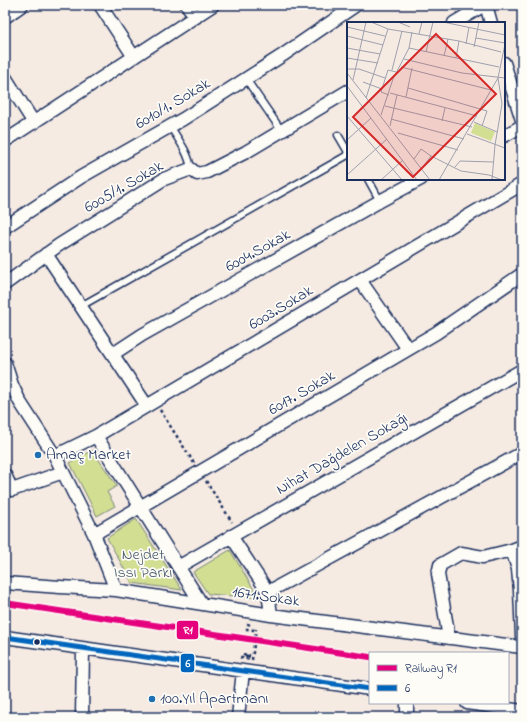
<svg xmlns="http://www.w3.org/2000/svg" width="527" height="722" font-family="'Indie Flower',sans-serif">
	<rect width="100%" height="100%" fill="#f6ebe3"/>
	<filter id="ink" filterUnits="userSpaceOnUse"><feTurbulence type="fractalNoise" baseFrequency=".025" numOctaves="2"/><feDisplacementMap in="SourceGraphic" scale="8" xChannelSelector="R" yChannelSelector="G"/><feConvolveMatrix kernelMatrix="1 2 1 2 8 2 1 2 1" color-interpolation-filters="sRGB"/></filter>
	<g filter="url(#ink)">
		<path fill="#d2de92" stroke="#768678" d="M 92,450 L 117,486 L 107,492 L 115,506 L 97,516 L 70,463 Z
			M 136,519 L 182,590 L 132,583 L 107,538 Z
			M 230,550 L 259,598 L 208,594 L 193,572 Z"/>
		<g fill="none" stroke-linecap="round" stroke-linejoin="round">
			<g stroke="#1b2f5e" stroke-width="9">
				<path id="lane" d="M 246,79 L 281,130
					M 170,126 C 178,139 189,153 191,169
					M 368,179 L 380,201
					M 81,306 L 346,156 L 348,152 L 338,135"/>
			</g>
			<g stroke="#1b2f5e" stroke-width="15">
				<path id="street" d="M 100,5 L 134,57
					M 187,5 L 196,17
					M 486,5 L 491,23
					M 5,17 L 22,5
					M 454,23 L 484,5
					M 504,63 L 522,120
					M 5,77 L 34,123
					M 504,136 L 522,126
					M 5,141 L 213,5
					M 5,227 L 81,177 L 183,119 L 283,55 L 356,5
					M 46,254 L 147,406
					M 360,280 L 408,349
					M 5,284 L 59,245 L 164,179 L 191,169 L 197,174 L 207,172 L 246,152 L 348,91
					M 113,354 L 142,335 L 380,201 L 421,179
					M 5,363 L 12,385 L 20,402 L 55,456 L 94,534 L 116,590
					M 96,436 L 201,603
					M 55,456 L 96,436 L 522,184
					M 5,475 L 12,490 L 63,472
					M 94,534 L 436,333 L 522,274
					M 231,536 L 268,592 L 271,615
					M 522,546 L 512,550 L 518,569 L 520,591 L 522,637
					M 178,567 L 239,532 L 522,370
					M 5,583 L 60,587 L 116,590 L 271,615 L 522,647
					M 268,592 L 522,453
					M 5,637 L 370,689
					M 449,638 L 438,574 L 440,565 L 461,553 L 483,557 L 512,550
					M 467,703 L 522,711
					M 82,717 L 83,649
					M 238,717 L 243,671
					M 407,717 L 407,703"/>
			</g>
			<path stroke="#1b2f5e" stroke-width="2.5" stroke-dasharray="3 3" stroke-linecap="butt" d="M 160,410 L 194,463
				M 206,481 L 232,522
				M 250,625 L 248,624 L 247,629 L 253,630 L 253,626
				M 241,659 L 242,654 L 249,655 L 248,660
				M 252,660 L 256,629"/>
			<use href="#lane" stroke="#fdfcf7" stroke-width="6"/>
			<use href="#street" stroke="#fdfcf7" stroke-width="12"/>
			<path stroke="#1b2f5e" stroke-width="2.5" stroke-dasharray="3 3" stroke-linecap="butt" d="M 248,656 L 243,655 L 242,658 L 251,660"/>
			<g stroke="#fdfcf7" stroke-width="8">
				<path id="bus-1" d="M 5,637 L 370,689"/>
			</g>
			<use href="#bus-1" stroke="#0065bd" stroke-width="5"/>
			<g stroke="#fdfcf7" stroke-width="9">
				<path id="rail-1" d="M 5,603 L 370,657"/>
			</g>
			<use href="#rail-1" stroke="#e5007d" stroke-width="6"/>
		</g>
	</g>
	<g fill="#1f6fb2" stroke="#fdfcf7" stroke-width="1.5">
		<circle cx="38" cy="455" r="4"/>
		<circle cx="152" cy="699" r="4"/>
	</g>
	<circle fill="#1b2f5e" stroke="#fdfcf7" stroke-width="1.5" cx="37" cy="642" r="3.5"/>
	<g text-anchor="middle" dominant-baseline="central" stroke-width="3.5" stroke-linejoin="round" paint-order="stroke">
		<g font-size="16" fill="#1b2f5e" stroke="#fdfcf7">
			<text transform="translate(173 104) rotate(-31)">6010/1. Sokak</text>
			<text transform="translate(124 187) rotate(-30)">6005/1. Sokak</text>
			<text transform="translate(258 251) rotate(-29)">6004.Sokak</text>
			<text transform="translate(281 308) rotate(-31)">6003.Sokak</text>
			<text transform="translate(302 393) rotate(-30)">6017. Sokak</text>
			<text transform="translate(342 454) rotate(-30)">Nihat Dağdelen Sokağı</text>
			<text transform="translate(266 597) rotate(8)">1671.Sokak</text>
		</g>
		<g font-size="16" fill="#1b2f5e" stroke="#fdfcf7" text-anchor="start">
			<text x="46" y="455">Amaç Market</text>
			<text x="160" y="699">100.Yıl Apartmanı</text>
		</g>
		<g font-size="16" fill="#495b6b" stroke="#fdfcf7">
			<text x="143" y="555">Nejdet<tspan x="143" dy="18">Issı Parkı</tspan></text>
		</g>
	</g>
	<g transform="translate(347 22)">
		<rect width="158" height="158" fill="#f6ebe3"/>
		<path d="M 128,101 L 148,110 L 144,119 L 124,111 Z" fill="#d2de92"/>
		<path fill="none" stroke="#9ea0ae" stroke-width="1" d="M 24,0 L 41,7 L 112,19 L 154,30M 51,0 L 63,5M 96,0 L 158,13M 0,5 L 38,14M 72,12 L 75,0M 0,14 L 36,23M 129,16 L 158,21M 119,22 L 122,5M 127,25 L 132,0M 0,26 L 33,32M 62,26 L 152,45M 79,30 L 86,0M 97,34 L 101,17M 0,36 L 31,41M 109,36 L 112,19M 57,37 L 115,51 L 158,56M 54,45 L 144,68M 0,47 L 12,47 L 38,56M 45,48 L 55,9M 0,51 L 83,158M 6,58 L 19,0M 16,60 L 35,67M 0,64 L 70,158M 61,66 L 140,89 L 135,104M 43,71 L 130,94M 42,73 L 34,70 L 41,48 L 49,50M 59,75 L 65,46M 19,76 L 41,7M 38,84 L 125,105M 34,93 L 46,57 L 62,26 L 65,10M 0,94 L 55,158M 44,97 L 117,117M 95,99 L 98,86M 127,100 L 150,110M 43,104 L 50,73M 51,111 L 111,128M 120,112 L 158,126M 0,118 L 24,96M 67,137 L 74,127 L 84,134M 108,145 L 113,139 L 146,140M 75,146 L 84,134 L 114,149 L 142,153 L 155,158M 0,153 L 40,117M 34,158 L 56,138M 92,158 L 151,56 L 158,22M 145,158 L 148,123 L 155,82 L 151,56"/>
		<path fill="#d62828" fill-opacity="0.15" stroke="#d62828" stroke-width="2" d="M 89,12 L 149,72 L 66,155 L 6,95 Z"/>
		<rect width="158" height="158" fill="none" stroke="#1b2f5e" stroke-width="2"/>
	</g>
	<g stroke="#fdfcf7" stroke-width="1.5">
		<rect x="176" y="620" width="23" height="20" rx="4" fill="#e5007d"/>
		<rect x="180" y="653" width="15" height="20" rx="4" fill="#0065bd"/>
	</g>
	<g font-size="11" text-anchor="middle" font-weight="bold" fill="#fff">
		<text x="188" y="634">R1</text>
		<text x="188" y="667">6</text>
	</g>
	<rect width="527" height="722" fill="none" stroke="#fdfcf7" stroke-width="20"/>
	<rect x="10" y="10" width="507" height="702" fill="none" stroke="#1b2f5e" stroke-width="1.5" filter="url(#ink)"/>
	<rect x="369" y="652" width="140" height="52" fill="#fdfcf7" stroke="#a3aaba"/>
	<rect x="377" y="665" width="20" height="6" fill="#e5007d" stroke="#a3aaba"/>
	<text x="405" y="672" font-size="12" fill="#1b2f5e">Railway R1</text>
	<rect x="377" y="685" width="20" height="6" fill="#0065bd" stroke="#a3aaba"/>
	<text x="405" y="692" font-size="12" fill="#1b2f5e">6</text>
</svg>
